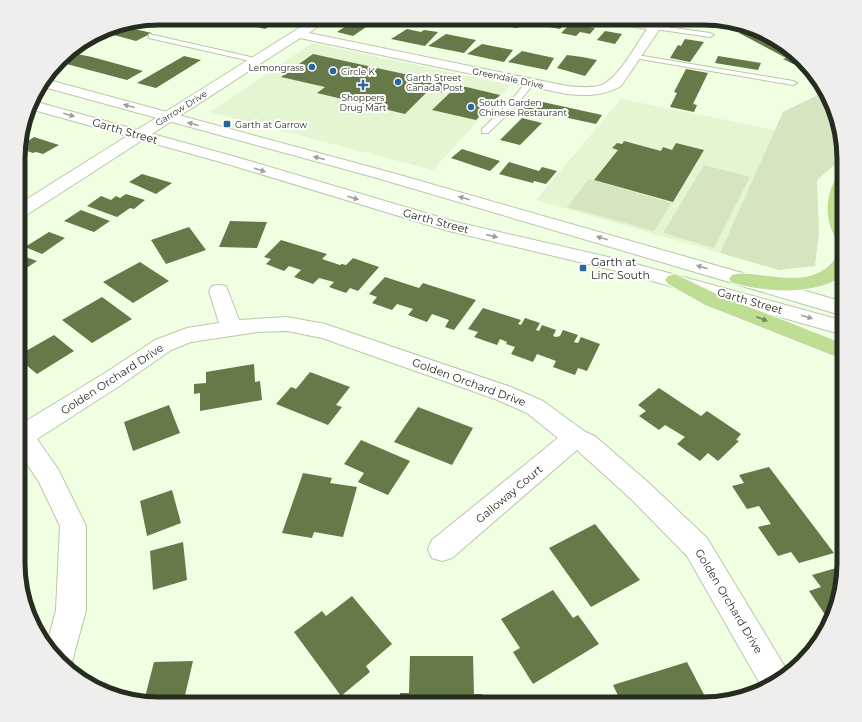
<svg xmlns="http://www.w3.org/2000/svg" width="862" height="722" font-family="Montserrat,sans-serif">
	<rect width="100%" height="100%" fill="#f0fee1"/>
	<path fill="#e4f5d1" d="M 312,43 L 510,85 L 433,170 L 210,112 Z
		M 621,99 L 775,130 L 720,253 L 536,200 Z"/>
	<path fill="#d4e5bf" d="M 826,93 L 830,97 L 844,150 L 844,157 L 817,180 L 819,233 L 815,266 L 779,270 L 720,253 L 783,112 L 820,94 Z
		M 704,165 L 750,177 L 714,248 L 663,233 Z
		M 589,179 L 671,203 L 654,231 L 567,207 Z"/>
	<path fill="#657949" d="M 256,18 L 272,18 L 285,21 L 275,26 L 271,25 L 265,29 L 252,26 L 258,23 L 251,21 Z
		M 477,18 L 500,18 L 484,24 L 473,19 Z
		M 511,18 L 519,18 L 534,22 L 530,26 L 521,25 L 517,28 L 503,26 Z
		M 697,18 L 715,19 L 713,23 L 717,24 L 714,28 L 693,25 Z
		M 355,20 L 372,23 L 353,36 L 337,32 Z
		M 549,21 L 565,23 L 560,29 L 544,26 Z
		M 570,24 L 595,28 L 590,34 L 580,32 L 576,36 L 561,33 Z
		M 117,25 L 152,33 L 136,41 L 103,32 Z
		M 407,29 L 421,32 L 424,30 L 438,32 L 425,46 L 391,39 Z
		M 755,29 L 768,36 L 804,62 L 793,64 L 783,59 L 786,58 L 739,33 Z
		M 605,31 L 622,34 L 615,44 L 597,40 Z
		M 446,34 L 476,40 L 464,53 L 428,46 Z
		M 685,39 L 704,42 L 690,62 L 670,58 L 678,45 L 681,46 Z
		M 482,44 L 513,50 L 504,62 L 467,54 Z
		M 522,51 L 554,58 L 547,70 L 508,62 Z
		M 72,53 L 92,57 L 143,71 L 127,80 L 59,62 L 62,58 Z
		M 313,54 L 450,84 L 441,93 L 429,90 L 405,114 L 317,93 L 325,87 L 281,77 Z
		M 567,55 L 582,57 L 597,60 L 585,76 L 557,68 Z
		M 184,56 L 201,60 L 156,88 L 137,83 Z
		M 718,56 L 761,63 L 758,70 L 715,63 Z
		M 686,69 L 708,73 L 693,104 L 697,105 L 694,112 L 670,107 L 677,93 L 674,92 Z
		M 458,85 L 500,95 L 476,120 L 432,110 Z
		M 529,99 L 602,115 L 596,124 L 522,108 Z
		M 522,118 L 542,123 L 520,145 L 500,140 Z
		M 34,137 L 59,145 L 43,154 L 36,152 L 33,153 L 27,151 L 29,150 L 19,147 Z
		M 624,141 L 661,151 L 663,147 L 672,150 L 676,143 L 704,150 L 673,202 L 594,180 L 618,150 L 612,148 L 617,143 L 622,144 Z
		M 462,149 L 500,161 L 490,171 L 451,158 Z
		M 509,162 L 539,171 L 542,167 L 557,171 L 546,184 L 534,181 L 533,183 L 499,174 Z
		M 142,174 L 172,183 L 156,194 L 129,182 Z
		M 126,194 L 145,200 L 134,209 L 130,208 L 117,217 L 87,206 L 101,196 L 111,200 L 116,196 L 120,198 Z
		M 81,210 L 110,221 L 94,232 L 64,221 Z
		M 230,221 L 267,222 L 257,248 L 219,247 Z
		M 189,227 L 206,250 L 166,264 L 151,240 Z
		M 49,232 L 65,238 L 42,254 L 25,247 Z
		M 281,240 L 327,254 L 322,259 L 340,265 L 342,264 L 346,265 L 353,258 L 379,267 L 358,291 L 350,288 L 346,293 L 329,287 L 334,282 L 319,278 L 313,284 L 294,277 L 301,270 L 289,266 L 284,271 L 266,264 L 271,259 L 264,257 Z
		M 19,255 L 20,255 L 37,261 L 19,273 Z
		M 140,262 L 169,281 L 133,303 L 103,282 Z
		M 385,277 L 419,288 L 423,283 L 476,300 L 454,330 L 445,327 L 449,320 L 432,314 L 427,322 L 408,315 L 413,309 L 397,304 L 392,310 L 372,303 L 377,297 L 369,294 Z
		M 102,297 L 132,319 L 92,343 L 62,320 Z
		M 483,308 L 521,320 L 518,324 L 521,325 L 525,318 L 540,323 L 536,330 L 539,331 L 542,325 L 556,330 L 553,336 L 556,337 L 560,336 L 563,330 L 578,335 L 574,342 L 578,343 L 581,337 L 600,344 L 587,371 L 578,368 L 575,375 L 553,367 L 556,361 L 537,354 L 533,362 L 511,354 L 515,347 L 506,344 L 507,342 L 500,339 L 497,345 L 474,337 L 478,332 L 468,329 Z
		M 54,335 L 74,351 L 37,374 L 19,359 L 19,355 Z
		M 254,364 L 255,382 L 260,381 L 262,400 L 200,411 L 200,393 L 194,394 L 194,384 L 206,383 L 206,372 Z
		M 310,372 L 350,387 L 336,405 L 342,407 L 328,425 L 276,404 L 291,387 L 296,389 Z
		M 659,388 L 701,416 L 707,411 L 741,434 L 736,440 L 739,441 L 718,461 L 708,453 L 700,461 L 677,444 L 685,437 L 665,425 L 659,430 L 639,416 L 646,411 L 638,405 Z
		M 169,405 L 180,433 L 133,451 L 124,422 Z
		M 418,407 L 473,428 L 452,465 L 394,442 Z
		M 361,440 L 410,461 L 388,495 L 358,482 L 364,473 L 344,464 Z
		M 769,467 L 834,553 L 799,563 L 791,552 L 778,556 L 758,527 L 771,524 L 759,506 L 747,509 L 732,486 L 744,483 L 739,475 Z
		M 303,473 L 332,478 L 330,483 L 357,487 L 343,537 L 314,532 L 312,538 L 282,533 Z
		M 172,490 L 181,523 L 147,536 L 140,501 Z
		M 595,524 L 640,580 L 591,607 L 549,548 Z
		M 183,542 L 187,580 L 153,590 L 150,551 Z
		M 843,566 L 833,617 L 830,622 L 809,591 L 821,587 L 812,575 Z
		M 553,590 L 573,618 L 578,615 L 599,644 L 533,684 L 513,652 L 520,648 L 501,619 Z
		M 352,596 L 392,644 L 366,666 L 370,672 L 341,696 L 294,632 L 322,611 L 326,616 Z
		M 410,656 L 473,656 L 474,694 L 482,694 L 482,704 L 400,704 L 400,693 L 409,693 Z
		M 193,661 L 183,704 L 159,704 L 144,701 L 154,662 Z
		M 687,662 L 709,704 L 622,704 L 613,685 Z"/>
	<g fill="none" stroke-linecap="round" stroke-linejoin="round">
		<g stroke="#bac7ab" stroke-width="2">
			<path id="lane" d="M 652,25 L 710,33 L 714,35 L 710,37 L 655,29 L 651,27 Z
				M 149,34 L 255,58 L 259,60 L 255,62 L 149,38 Z
				M 631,54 L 793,81 L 797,83 L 793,85 L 634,58 L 631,58 Z
				M 527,81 L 534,83 L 516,106 L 488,133 L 482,133 L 482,129 L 510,102 Z"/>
		</g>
		<g stroke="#bac7ab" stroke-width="2">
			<path id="street" d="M 315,18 L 329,18 L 309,33 L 567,86 C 577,87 588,88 599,86 C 617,81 636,45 647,29 L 605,22 L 599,18 L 626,18 L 652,23 L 655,18 L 667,18 L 621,86 C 604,96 586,96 567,94 L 300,38 L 25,216 L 19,217 L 19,204 Z
				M 219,285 L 226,286 L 239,320 L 287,317 L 325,324 L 511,387 L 543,401 L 584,431 L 596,437 L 650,484 L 707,538 L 788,672 L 763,689 L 687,556 L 632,500 L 577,450 L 452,558 L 442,561 L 432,558 L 428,549 L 432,540 L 558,438 L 527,413 L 495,399 L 322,338 L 287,331 L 257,332 L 191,342 L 171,350 L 121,385 L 37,439 L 58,469 L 86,526 L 86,610 L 70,669 L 59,662 L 47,644 L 56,610 L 60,526 L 39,482 L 19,452 L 19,424 L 21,424 L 105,373 L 155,340 L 187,328 L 219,323 L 209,291 L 212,286 Z"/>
		</g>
		<g stroke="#bac7ab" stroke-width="2">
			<path id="secondary" d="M 45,79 L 389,172 L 844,302 L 844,316 L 377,178 L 40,86 Z
				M 33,101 L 236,157 L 456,222 L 621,260 L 844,321 L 844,335 L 617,271 L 445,230 L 224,163 L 30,109 Z"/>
		</g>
		<g stroke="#fff" stroke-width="2">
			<path id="highway" d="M 844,174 L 844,243 L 838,242 C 824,222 824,195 838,175 Z
				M 844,254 L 843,276 C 813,296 766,292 732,283 L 729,279 L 732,275 C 742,272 751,274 760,275 C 790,278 818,284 837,256 Z
				M 675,274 L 719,295 L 844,344 L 844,360 L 705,305 L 668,284 L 665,280 L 668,276 Z"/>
		</g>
		<use href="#lane" fill="#fff" fill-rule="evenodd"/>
		<use href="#street" fill="#fff" fill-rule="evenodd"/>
		<use href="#secondary" fill="#fff" fill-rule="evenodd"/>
		<use href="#highway" fill="#bedf93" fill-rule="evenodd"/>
	</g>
	<defs><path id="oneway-solid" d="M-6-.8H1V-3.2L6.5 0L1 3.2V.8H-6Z"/></defs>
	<g fill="#9ea09b">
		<use href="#oneway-solid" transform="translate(129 106) rotate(-165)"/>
		<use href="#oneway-solid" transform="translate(69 115) rotate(16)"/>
		<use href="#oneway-solid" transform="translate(193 124) rotate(-165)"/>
		<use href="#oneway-solid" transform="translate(319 158) rotate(-165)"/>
		<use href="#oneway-solid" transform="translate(260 170) rotate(18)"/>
		<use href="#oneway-solid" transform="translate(353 198) rotate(16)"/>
		<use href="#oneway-solid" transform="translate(464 198) rotate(-164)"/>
		<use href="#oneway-solid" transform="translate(492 236) rotate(13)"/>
		<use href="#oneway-solid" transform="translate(602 238) rotate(-164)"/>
		<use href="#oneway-solid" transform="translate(702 267) rotate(-163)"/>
		<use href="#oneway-solid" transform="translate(807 317) rotate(16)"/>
	</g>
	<use fill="#72865a" href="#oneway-solid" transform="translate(762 319) rotate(21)"/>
	<g fill="#28679d" stroke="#fff" stroke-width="1.5">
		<circle cx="312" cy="67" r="4"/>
		<circle cx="333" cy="71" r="4"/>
		<circle cx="398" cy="82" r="4"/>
		<path d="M361 79h4v4h4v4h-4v4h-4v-4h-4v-4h4z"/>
		<circle cx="471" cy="107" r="4"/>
		<rect x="223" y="120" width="8" height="8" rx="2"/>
		<rect x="579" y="264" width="8" height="8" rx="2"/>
	</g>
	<g text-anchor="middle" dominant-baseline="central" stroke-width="4" stroke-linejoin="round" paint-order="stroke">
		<g font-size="9" fill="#272c21" stroke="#fff" text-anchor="start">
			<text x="304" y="67" text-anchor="end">Lemongrass</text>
			<text x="341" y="71">Circle K</text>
			<text x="406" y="77">Garth Street<tspan x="406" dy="10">Canada Post</tspan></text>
			<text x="363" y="97" text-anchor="middle">Shoppers<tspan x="363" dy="10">Drug Mart</tspan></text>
			<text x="479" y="102">South Garden<tspan x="479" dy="10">Chinese Restaurant</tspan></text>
			<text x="235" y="124">Garth at Garrow</text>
		</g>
		<g font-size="9" fill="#272c21" stroke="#fff">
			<text transform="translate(508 78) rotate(12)">Greendale Drive</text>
			<text transform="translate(181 108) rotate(-32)">Garrow Drive</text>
		</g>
		<g font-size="11" fill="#272c21" stroke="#fff">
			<text transform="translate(125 131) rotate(16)">Garth Street</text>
			<text transform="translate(436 221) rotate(15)">Garth Street</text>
			<text transform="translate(750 301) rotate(16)">Garth Street</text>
			<text transform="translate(112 379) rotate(-33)">Golden Orchard Drive</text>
			<text transform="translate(469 382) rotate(20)">Golden Orchard Drive</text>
			<text transform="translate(509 494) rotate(-40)">Galloway Court</text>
			<text transform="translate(729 601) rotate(59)">Golden Orchard Drive</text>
		</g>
		<g font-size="11" fill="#272c21" stroke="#fff" text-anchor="start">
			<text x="591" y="262">Garth at<tspan x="591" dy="13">Linc South</tspan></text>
		</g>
	</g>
	<path d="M0 0H862V722H0ZM159 25H703A134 134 0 0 1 837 159V563A134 134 0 0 1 703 697H159A134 134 0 0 1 25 563V159A134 134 0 0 1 159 25Z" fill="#eeeeed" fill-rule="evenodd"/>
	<path fill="none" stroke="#272c21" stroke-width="5" d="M159 25H703A134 134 0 0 1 837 159V563A134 134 0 0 1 703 697H159A134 134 0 0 1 25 563V159A134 134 0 0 1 159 25Z"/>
</svg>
